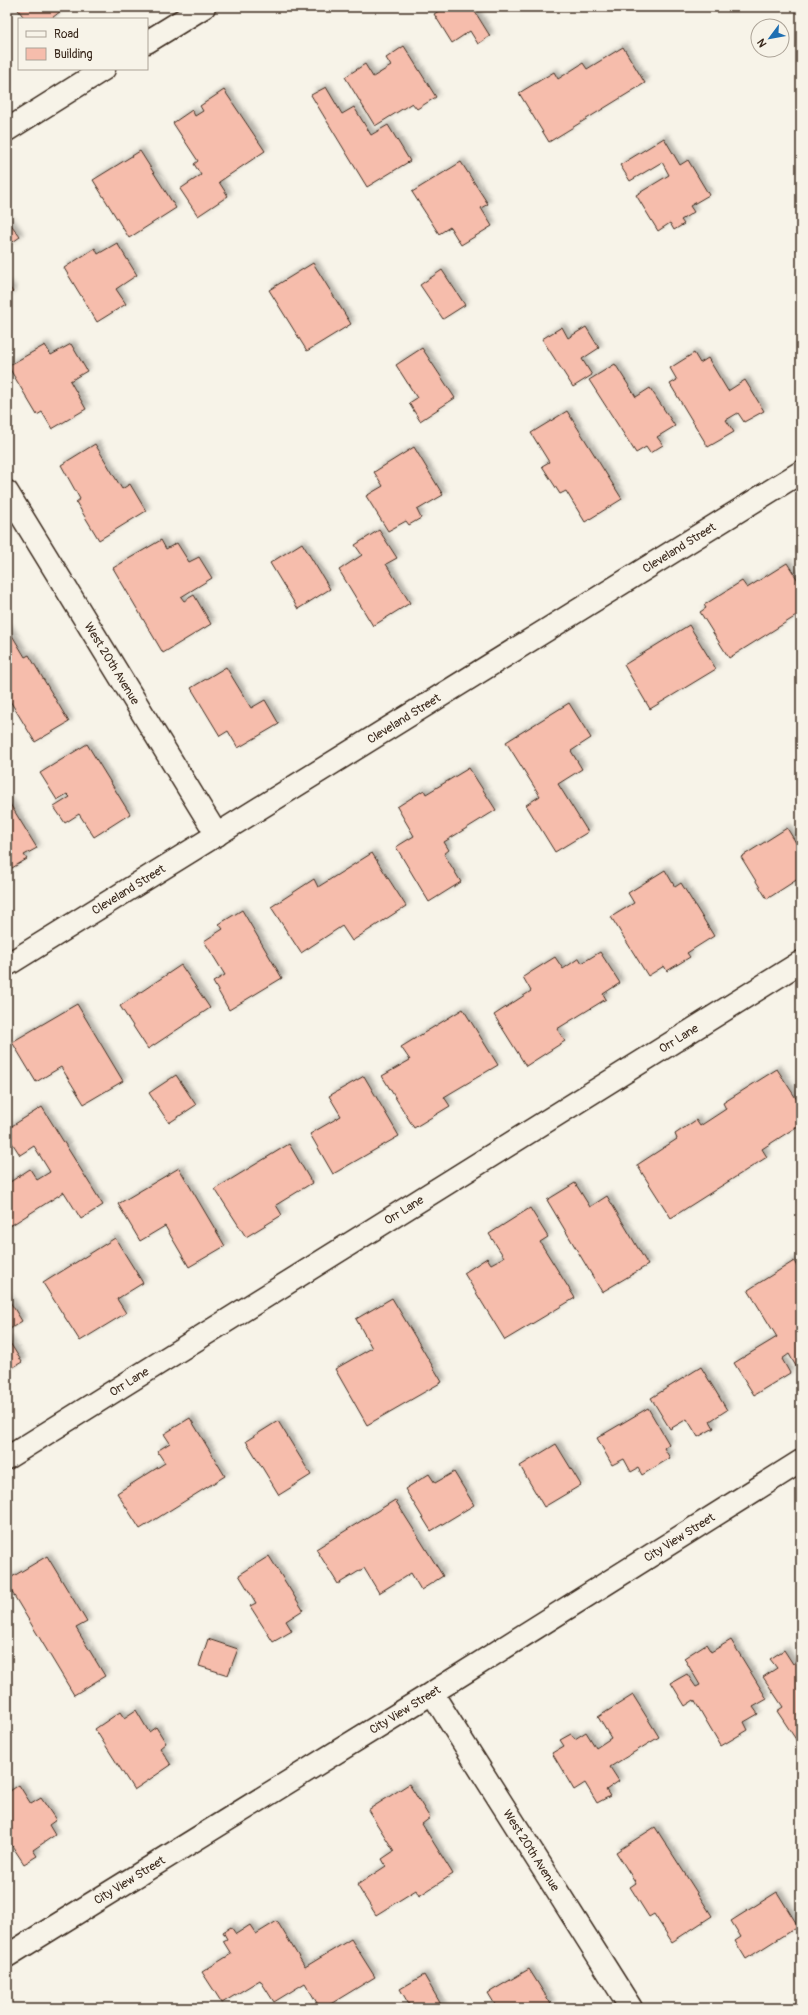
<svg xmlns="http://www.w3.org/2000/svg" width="808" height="2015" font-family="Pangolin,sans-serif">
	<defs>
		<filter id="shadow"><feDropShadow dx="3.5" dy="-3.5" stdDeviation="2" flood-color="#0004"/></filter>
	</defs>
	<rect width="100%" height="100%" fill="#f7f3e8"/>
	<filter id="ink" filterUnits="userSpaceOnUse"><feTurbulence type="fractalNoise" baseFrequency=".025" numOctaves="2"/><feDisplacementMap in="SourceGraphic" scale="8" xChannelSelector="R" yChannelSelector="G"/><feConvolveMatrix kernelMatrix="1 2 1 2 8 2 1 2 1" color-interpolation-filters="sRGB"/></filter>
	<g filter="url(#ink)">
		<path fill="#f6bdac" stroke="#3b2a1e" filter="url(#shadow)" d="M 16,7 L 66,7 L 52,18 L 53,19 L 25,19 Z
			M 445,7 L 472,7 L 490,36 L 478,44 L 470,31 L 452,43 L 434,14 Z
			M 404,46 L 436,97 L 417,109 L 412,103 L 375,126 L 345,77 L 365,64 L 373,77 L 391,66 L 386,58 Z
			M 623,47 L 645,83 L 549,142 L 519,93 L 554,72 L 558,79 L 583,63 L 587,69 Z
			M 326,87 L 342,114 L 354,107 L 371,135 L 388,125 L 410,161 L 367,187 L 311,95 Z
			M 224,90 L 265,151 L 219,182 L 228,196 L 198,216 L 180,189 L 201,175 L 194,164 L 198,161 L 173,123 L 192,110 L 195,116 L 203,111 L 200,106 Z
			M 664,138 L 680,165 L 688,160 L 709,195 L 690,206 L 694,212 L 681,220 L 684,224 L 674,230 L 670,223 L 658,231 L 636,195 L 669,175 L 662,162 L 630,181 L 620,165 Z
			M 140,151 L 176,208 L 129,238 L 93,180 Z
			M 461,162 L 488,204 L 481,208 L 492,226 L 461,245 L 450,227 L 439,234 L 412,192 Z
			M 7,219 L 20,237 L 7,246 Z
			M 117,243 L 137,275 L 116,289 L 126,304 L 97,322 L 64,268 L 95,248 L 98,254 Z
			M 313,263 L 351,324 L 307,351 L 269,290 Z
			M 442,270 L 465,305 L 443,319 L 420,285 Z
			M 7,284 L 13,292 L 7,297 Z
			M 562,327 L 568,338 L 586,327 L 599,348 L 582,359 L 592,375 L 573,387 L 542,339 Z
			M 71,344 L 87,371 L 70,381 L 86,409 L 52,429 L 42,412 L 37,415 L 8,366 L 45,345 L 51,355 Z
			M 422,348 L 455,398 L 420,421 L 409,403 L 417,398 L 396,365 Z
			M 694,353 L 700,363 L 708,358 L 728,391 L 745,380 L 764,411 L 744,422 L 738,413 L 726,420 L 734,432 L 708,447 L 670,384 L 677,380 L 670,368 Z
			M 615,364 L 636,397 L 650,388 L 675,426 L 657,437 L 663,445 L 650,453 L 646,447 L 636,453 L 589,380 Z
			M 567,411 L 622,499 L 585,522 L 566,491 L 560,494 L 542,466 L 549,462 L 531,433 Z
			M 95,444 L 122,489 L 130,484 L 146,511 L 99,540 L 76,502 L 80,499 L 61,465 Z
			M 414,447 L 443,495 L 417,510 L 421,518 L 409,525 L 406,521 L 388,531 L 366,496 L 383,486 L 374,472 Z
			M 379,530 L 397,558 L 386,564 L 410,603 L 373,626 L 339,570 L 362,555 L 355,545 Z
			M 161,540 L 166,549 L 177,543 L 189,562 L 199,557 L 212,578 L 181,597 L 184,601 L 194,595 L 211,624 L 163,653 L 113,568 Z
			M 302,543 L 330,589 L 298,609 L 270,563 Z
			M 787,563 L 801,585 L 801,613 L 729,658 L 700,612 L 706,608 L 704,605 L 742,581 L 747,588 Z
			M 689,625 L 716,669 L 650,709 L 624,665 Z
			M 7,627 L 25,657 L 29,655 L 69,722 L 35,742 L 7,696 Z
			M 226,667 L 251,708 L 265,700 L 279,724 L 238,748 L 228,731 L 220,736 L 191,688 Z
			M 569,703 L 591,738 L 571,751 L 582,769 L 558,784 L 588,832 L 555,852 L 526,805 L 540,796 L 506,742 Z
			M 87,744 L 130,814 L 94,837 L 79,814 L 65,823 L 54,807 L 70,797 L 67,794 L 57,800 L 40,773 Z
			M 469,768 L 496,810 L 444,842 L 449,850 L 444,854 L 461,882 L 429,902 L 396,847 L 414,836 L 397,807 L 424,790 L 426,794 Z
			M 7,799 L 37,848 L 24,855 L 27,859 L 7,871 Z
			M 787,828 L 801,851 L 801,877 L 767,899 L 741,857 Z
			M 372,853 L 406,906 L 352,941 L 342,926 L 301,953 L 271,907 L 314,879 L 318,887 Z
			M 665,870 L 675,887 L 681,883 L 714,936 L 687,953 L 690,957 L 667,971 L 664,966 L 648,976 L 611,917 L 634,903 L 628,893 Z
			M 242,910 L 282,978 L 229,1010 L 213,982 L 225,975 L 204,941 L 223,929 L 219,924 Z
			M 600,952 L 620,983 L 603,994 L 606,999 L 557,1029 L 565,1041 L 526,1066 L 494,1015 L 531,991 L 523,977 L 555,957 L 563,969 L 579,958 L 582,963 Z
			M 181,965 L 210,1008 L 148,1049 L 120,1006 Z
			M 77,1004 L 123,1081 L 84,1104 L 61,1067 L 36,1082 L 12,1042 Z
			M 463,1009 L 498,1065 L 444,1097 L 450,1106 L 414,1128 L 382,1076 L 410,1060 L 401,1047 Z
			M 777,1069 L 801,1106 L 801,1124 L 762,1149 L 767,1157 L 671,1218 L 637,1165 L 677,1139 L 675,1134 L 696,1120 L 700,1126 L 726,1109 L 723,1103 Z
			M 176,1075 L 196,1105 L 169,1123 L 149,1093 Z
			M 364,1076 L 399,1136 L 333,1174 L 310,1134 L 341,1116 L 329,1096 Z
			M 42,1107 L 103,1205 L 81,1219 L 64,1192 L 7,1228 L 7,1184 L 30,1169 L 37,1180 L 50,1172 L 34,1146 L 20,1155 L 7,1135 L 7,1129 Z
			M 289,1144 L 312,1183 L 276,1205 L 282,1215 L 246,1237 L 215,1189 Z
			M 179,1168 L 225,1246 L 189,1267 L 165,1226 L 140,1241 L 118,1204 Z
			M 575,1183 L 590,1207 L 607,1196 L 648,1265 L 602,1292 L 547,1200 Z
			M 530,1208 L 548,1237 L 540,1242 L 575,1298 L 505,1340 L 464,1273 L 487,1258 L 491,1264 L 504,1257 L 489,1234 Z
			M 115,1238 L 143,1283 L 117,1299 L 126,1313 L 80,1341 L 43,1283 Z
			M 794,1261 L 801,1274 L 801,1366 L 797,1368 L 789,1354 L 782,1359 L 790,1373 L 754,1395 L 734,1363 L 777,1337 L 748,1290 Z
			M 7,1297 L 22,1321 L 7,1331 Z
			M 392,1298 L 442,1382 L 367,1425 L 335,1369 L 372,1348 L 356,1319 Z
			M 7,1338 L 22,1362 L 7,1371 Z
			M 701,1367 L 727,1410 L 710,1421 L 714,1428 L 698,1437 L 687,1419 L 670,1429 L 651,1398 Z
			M 648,1408 L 669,1444 L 664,1448 L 670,1458 L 642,1475 L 638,1468 L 631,1472 L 624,1459 L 612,1465 L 597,1438 Z
			M 190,1418 L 225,1476 L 140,1529 L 117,1493 L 165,1463 L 157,1451 L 170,1443 L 164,1434 Z
			M 278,1421 L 311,1475 L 279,1495 L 246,1441 Z
			M 556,1444 L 581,1485 L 544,1507 L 520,1466 Z
			M 454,1472 L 474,1505 L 431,1531 L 405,1489 L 429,1474 L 435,1483 Z
			M 395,1500 L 443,1576 L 421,1590 L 411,1573 L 379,1593 L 364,1568 L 338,1584 L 316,1549 Z
			M 47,1556 L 87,1622 L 76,1628 L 105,1676 L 74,1695 L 7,1584 L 7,1580 Z
			M 269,1556 L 303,1610 L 286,1621 L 292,1631 L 273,1642 L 250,1606 L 256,1603 L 239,1575 Z
			M 208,1639 L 238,1649 L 228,1675 L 199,1666 Z
			M 731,1640 L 767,1699 L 753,1707 L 758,1714 L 744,1722 L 748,1730 L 721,1746 L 694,1700 L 685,1706 L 671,1683 L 687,1674 L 696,1687 L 700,1685 L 684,1658 L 706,1644 L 711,1652 Z
			M 784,1650 L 793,1664 L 801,1659 L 801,1673 L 797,1675 L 801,1682 L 801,1747 L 777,1711 L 783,1707 L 763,1677 L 777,1668 L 770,1659 Z
			M 633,1695 L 659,1737 L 610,1767 L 619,1781 L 606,1790 L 610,1796 L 597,1803 L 585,1783 L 574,1790 L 552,1753 L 564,1746 L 560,1740 L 571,1734 L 575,1739 L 586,1732 L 596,1748 L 611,1738 L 598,1717 Z
			M 136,1710 L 149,1732 L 156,1727 L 166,1743 L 160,1748 L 171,1765 L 134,1790 L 95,1729 L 120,1712 L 124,1718 Z
			M 409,1784 L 430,1818 L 422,1824 L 453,1874 L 419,1896 L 416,1890 L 376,1915 L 357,1885 L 386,1866 L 382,1859 L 394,1851 L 368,1810 Z
			M 19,1785 L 31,1804 L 41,1798 L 56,1820 L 49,1825 L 55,1835 L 33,1850 L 37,1856 L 24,1864 L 7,1838 L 7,1793 Z
			M 655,1827 L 712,1916 L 672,1942 L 654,1914 L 649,1917 L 630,1887 L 636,1883 L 616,1852 Z
			M 777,1892 L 798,1926 L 746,1959 L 735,1941 L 741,1937 L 731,1921 Z
			M 277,1921 L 305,1967 L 351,1939 L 375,1977 L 324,2008 L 320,2008 L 305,1983 L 274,2002 L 260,1980 L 222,2003 L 202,1972 L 231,1954 L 223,1941 L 227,1939 L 223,1932 L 231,1927 L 236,1934 L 250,1925 L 256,1934 Z
			M 529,1969 L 551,2004 L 545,2008 L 497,2008 L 488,1993 Z
			M 424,1975 L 443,2008 L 411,2008 L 400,1989 Z"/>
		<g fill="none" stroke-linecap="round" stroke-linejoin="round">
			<g stroke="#3b2a1e" stroke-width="25">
				<g id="minor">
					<path d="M 147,42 L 204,7"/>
					<path d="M 7,130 L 104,69"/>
					<path id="s1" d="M 7,492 L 217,835"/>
					<path id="s2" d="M 7,965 L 801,472"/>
					<path id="s3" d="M 7,1458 L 801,962"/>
					<path id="s4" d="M 432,1693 L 631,2008"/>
				</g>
			</g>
			<g stroke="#3b2a1e" stroke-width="25">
				<g id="tertiary">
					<path id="s5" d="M 7,1956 L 432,1693 L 801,1461"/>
				</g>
			</g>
			<use href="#minor" stroke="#f7f3e8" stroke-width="22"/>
			<use href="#tertiary" stroke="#f7f3e8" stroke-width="22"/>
		</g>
	</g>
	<g text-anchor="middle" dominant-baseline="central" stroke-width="3" stroke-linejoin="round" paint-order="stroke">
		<g font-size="12" fill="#3b2a1e" stroke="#f7f3e8">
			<text stroke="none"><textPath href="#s2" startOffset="791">Cleveland Street</textPath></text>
			<text stroke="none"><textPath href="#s1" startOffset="201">West 20th Avenue</textPath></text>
			<text stroke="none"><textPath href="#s2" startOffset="467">Cleveland Street</textPath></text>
			<text stroke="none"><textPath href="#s2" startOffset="143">Cleveland Street</textPath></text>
			<text stroke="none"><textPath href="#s3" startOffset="792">Orr Lane</textPath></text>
			<text stroke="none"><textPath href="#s3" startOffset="468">Orr Lane</textPath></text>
			<text stroke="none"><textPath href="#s3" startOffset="144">Orr Lane</textPath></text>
			<text stroke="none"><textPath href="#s5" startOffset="792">City View Street</textPath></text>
			<text stroke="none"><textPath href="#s5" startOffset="468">City View Street</textPath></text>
			<text stroke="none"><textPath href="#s4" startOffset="186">West 20th Avenue</textPath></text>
			<text stroke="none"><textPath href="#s5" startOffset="144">City View Street</textPath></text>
		</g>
	</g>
	<rect width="808" height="2015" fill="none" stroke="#f7f3e8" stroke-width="24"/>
	<rect x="12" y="12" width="784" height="1991" fill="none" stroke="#3b2a1e" stroke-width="1.5" filter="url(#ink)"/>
	<rect x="18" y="18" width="130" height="52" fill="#f7f3e8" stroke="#aca397"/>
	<rect x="26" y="31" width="20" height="6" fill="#f7f3e8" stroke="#aca397"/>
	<text x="54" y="38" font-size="12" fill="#3b2a1e">Road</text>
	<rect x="26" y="48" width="20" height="12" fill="#f6bdac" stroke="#aca397"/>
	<text x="54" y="58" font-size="12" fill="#3b2a1e">Building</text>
	<g transform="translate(770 38) rotate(238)"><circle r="19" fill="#f7f3e8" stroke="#aca397"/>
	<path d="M0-3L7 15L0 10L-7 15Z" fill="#1f6fb2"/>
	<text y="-6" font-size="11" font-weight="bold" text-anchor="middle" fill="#3b2a1e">N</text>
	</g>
</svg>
